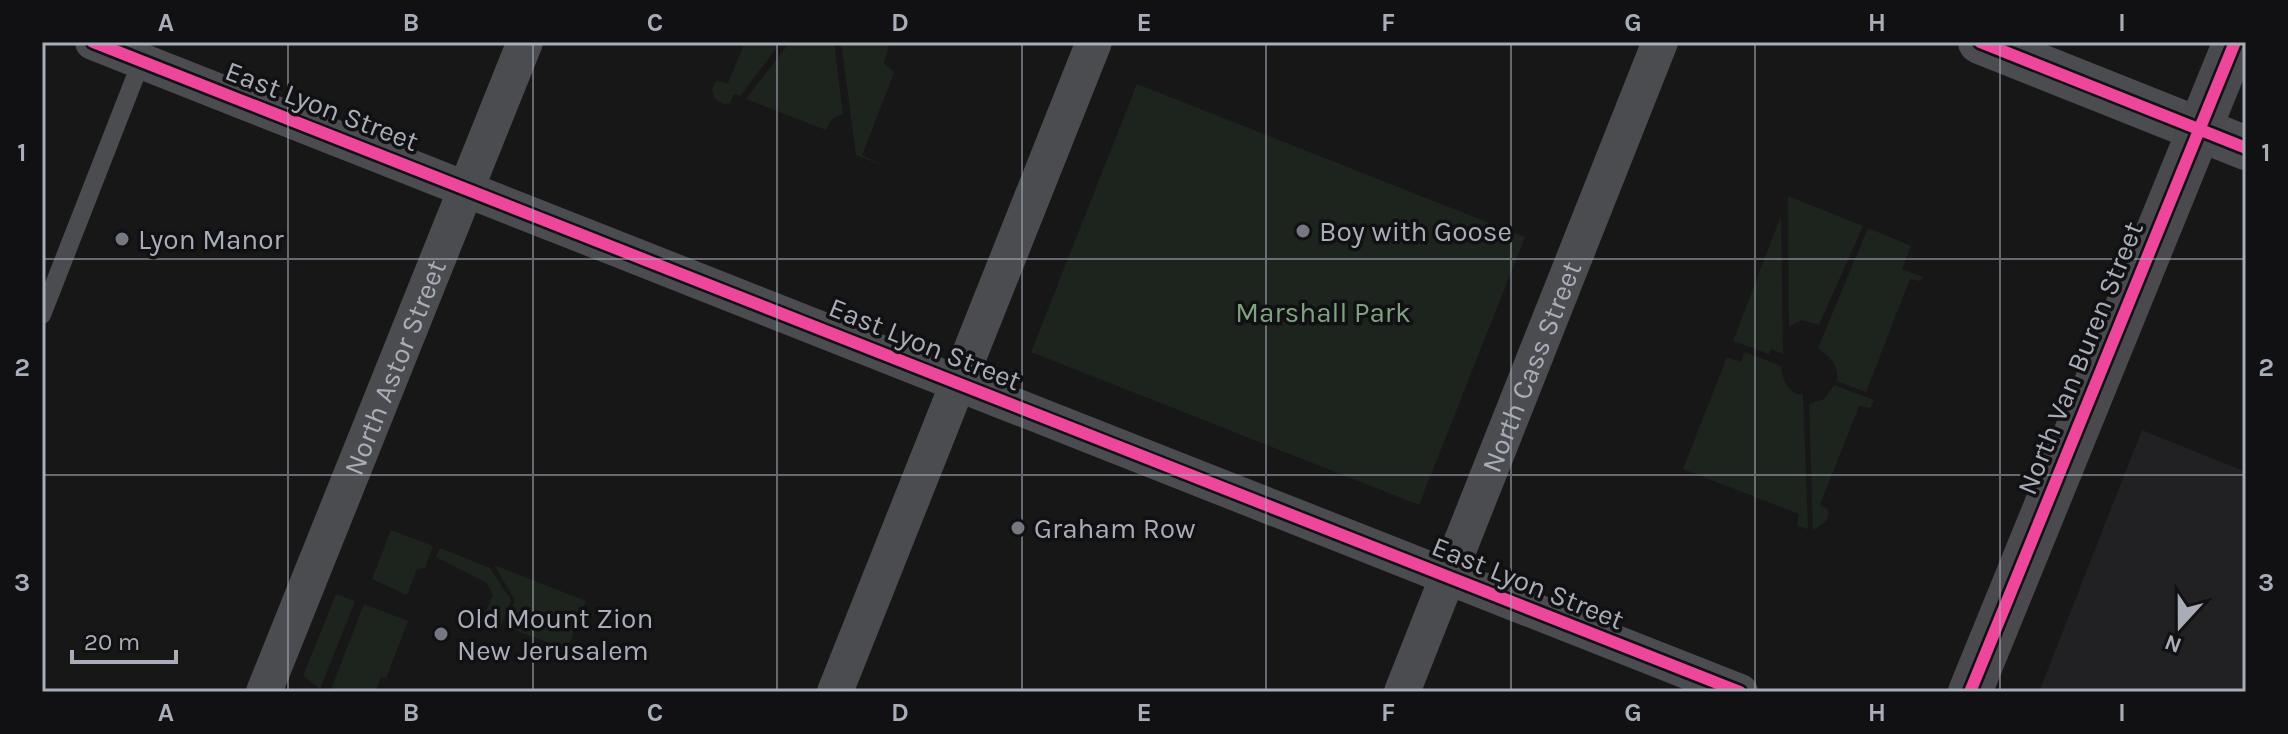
<svg xmlns="http://www.w3.org/2000/svg" width="2288" height="734" font-family="Karla,sans-serif">
	<rect width="100%" height="100%" fill="#171717"/>
	<path fill="#212123" d="M 2142,430 L 2246,472 L 2246,692 L 2039,692 Z"/>
	<path fill="#1d241e" d="M 745,42 L 781,42 L 740,96 L 734,94 L 730,103 L 724,104 L 714,98 L 712,89 L 716,81 L 728,83 Z
		M 790,42 L 834,42 L 843,115 C 833,115 830,122 826,130 L 746,99 Z
		M 841,42 L 890,42 L 884,63 L 894,73 L 862,155 L 887,167 L 856,155 Z
		M 1137,84 L 1525,237 L 1419,505 L 1031,352 Z
		M 1788,196 L 1863,226 L 1819,325 L 1801,320 L 1789,327 Z
		M 1781,216 L 1783,354 L 1771,349 L 1769,354 L 1733,341 Z
		M 1868,228 L 1911,246 L 1902,269 L 1923,277 L 1920,281 L 1910,279 L 1866,392 L 1837,381 C 1840,366 1829,356 1818,348 Z
		M 1745,352 L 1781,366 C 1782,379 1788,394 1803,395 L 1808,529 L 1797,526 L 1799,514 L 1683,469 L 1727,357 L 1741,362 Z
		M 1834,385 L 1874,400 L 1870,408 L 1859,406 L 1820,505 L 1827,509 L 1829,514 L 1825,522 L 1813,530 L 1809,404 L 1824,399 Z
		M 391,530 L 433,546 L 425,568 L 417,569 L 407,595 L 372,579 Z
		M 440,548 L 490,568 L 511,600 L 502,624 L 484,617 L 493,595 L 487,583 L 436,557 Z
		M 494,565 L 586,601 L 567,650 L 505,626 L 515,600 Z
		M 336,594 L 355,601 L 354,604 L 320,689 L 303,676 Z
		M 364,604 L 408,621 L 386,679 L 381,677 L 375,692 L 330,692 Z"/>
	<g fill="none" stroke-linecap="round" stroke-linejoin="round">
		<path stroke="#4b4c50" stroke-width="18" d="M 42,315 L 141,62"/>
		<g stroke="#4b4c50" stroke-width="36">
			<path d="M 93,42 L 1740,692"/>
			<path id="s1" d="M 264,692 L 525,42"/>
			<path d="M 835,692 L 1094,42"/>
			<path id="s2" d="M 1402,692 L 1660,42"/>
		</g>
		<path stroke="#4b4c50" stroke-width="44" d="M 1980,42 L 2246,148"/>
		<path stroke="#4a4a4e" stroke-width="44" d="M 1970,692 L 2235,42"/>
		<path stroke="#4b4c4f" stroke-width="2" d="M 1955,42 L 2124,109 L 2246,162
			M 2004,42 L 2246,137"/>
		<g stroke="#111113" stroke-width="17">
			<path id="cycleway" d="M 93,42 L 1740,692
				M 1980,42 L 2246,148
				M 1970,692 L 2235,42"/>
		</g>
		<use href="#cycleway" stroke="#ed469a" stroke-width="12"/>
	</g>
	<path fill="none" stroke="#a8adb8" stroke-width="2" stroke-opacity="0.55" d="M 288,42 L 288,692M 533,42 L 533,692M 777,42 L 777,692M 1022,42 L 1022,692M 1266,42 L 1266,692M 1511,42 L 1511,692M 1755,42 L 1755,692M 2000,42 L 2000,692M 42,259 L 2246,259M 42,475 L 2246,475"/>
	<g fill="#757880" stroke="#111113" stroke-width="3">
		<circle cx="1303" cy="231" r="8"/>
		<circle cx="122" cy="239" r="8"/>
		<circle cx="1018" cy="528" r="8"/>
		<circle cx="441" cy="634" r="8"/>
	</g>
	<g text-anchor="middle" dominant-baseline="central" stroke-width="7" stroke-linejoin="round" paint-order="stroke">
		<g font-size="28" fill="#a8adb8" stroke="#111113">
			<text transform="translate(322 106) rotate(21)">East Lyon Street</text>
			<text transform="translate(925 344) rotate(22)">East Lyon Street</text>
			<text transform="translate(2080 358) rotate(-68)">North Van Buren Street</text>
			<text stroke="none"><textPath href="#s1" startOffset="350">North Astor Street</textPath></text>
			<text stroke="none"><textPath href="#s2" startOffset="350">North Cass Street</textPath></text>
			<text transform="translate(1528 583) rotate(22)">East Lyon Street</text>
		</g>
		<g font-size="28" fill="#a8adb8" stroke="#111113" text-anchor="start">
			<text x="1319" y="231">Boy with Goose</text>
			<text x="138" y="239">Lyon Manor</text>
			<text x="1034" y="528">Graham Row</text>
			<text x="457" y="618">Old Mount Zion<tspan x="457" dy="32">New Jerusalem</tspan></text>
		</g>
		<g font-size="28" fill="#7fa381" stroke="#111113">
			<text x="1323" y="312">Marshall Park</text>
		</g>
	</g>
	<rect width="2288" height="734" fill="none" stroke="#111113" stroke-width="88"/>
	<g transform="translate(2180 626) rotate(201)" stroke="#111113" stroke-width="6" paint-order="stroke">
	<path d="M0-6L14 30L0 20L-14 30Z" fill="#a8adb8"/>
	<text y="-12" font-size="22" font-weight="bold" text-anchor="middle" fill="#a8adb8">N</text>
	</g>
	<path d="M72 650v12h104v-12" fill="none" stroke="#a8adb8" stroke-width="4"/>
	<text x="84" y="650" font-size="24" fill="#a8adb8" stroke="#111113" stroke-width="6" paint-order="stroke">20 m</text>
	<rect x="44" y="44" width="2200" height="646" fill="none" stroke="#a8adb8" stroke-width="3"/>
	<g font-size="26" text-anchor="middle" font-weight="bold" fill="#a8adb8">
		<text x="166" y="31">A</text>
		<text x="411" y="31">B</text>
		<text x="655" y="31">C</text>
		<text x="900" y="31">D</text>
		<text x="1144" y="31">E</text>
		<text x="1388" y="31">F</text>
		<text x="1633" y="31">G</text>
		<text x="1877" y="31">H</text>
		<text x="2122" y="31">I</text>
		<text x="22" y="161">1</text>
		<text x="2266" y="161">1</text>
		<text x="22" y="376">2</text>
		<text x="2266" y="376">2</text>
		<text x="22" y="591">3</text>
		<text x="2266" y="591">3</text>
		<text x="166" y="721">A</text>
		<text x="411" y="721">B</text>
		<text x="655" y="721">C</text>
		<text x="900" y="721">D</text>
		<text x="1144" y="721">E</text>
		<text x="1388" y="721">F</text>
		<text x="1633" y="721">G</text>
		<text x="1877" y="721">H</text>
		<text x="2122" y="721">I</text>
	</g>
</svg>
